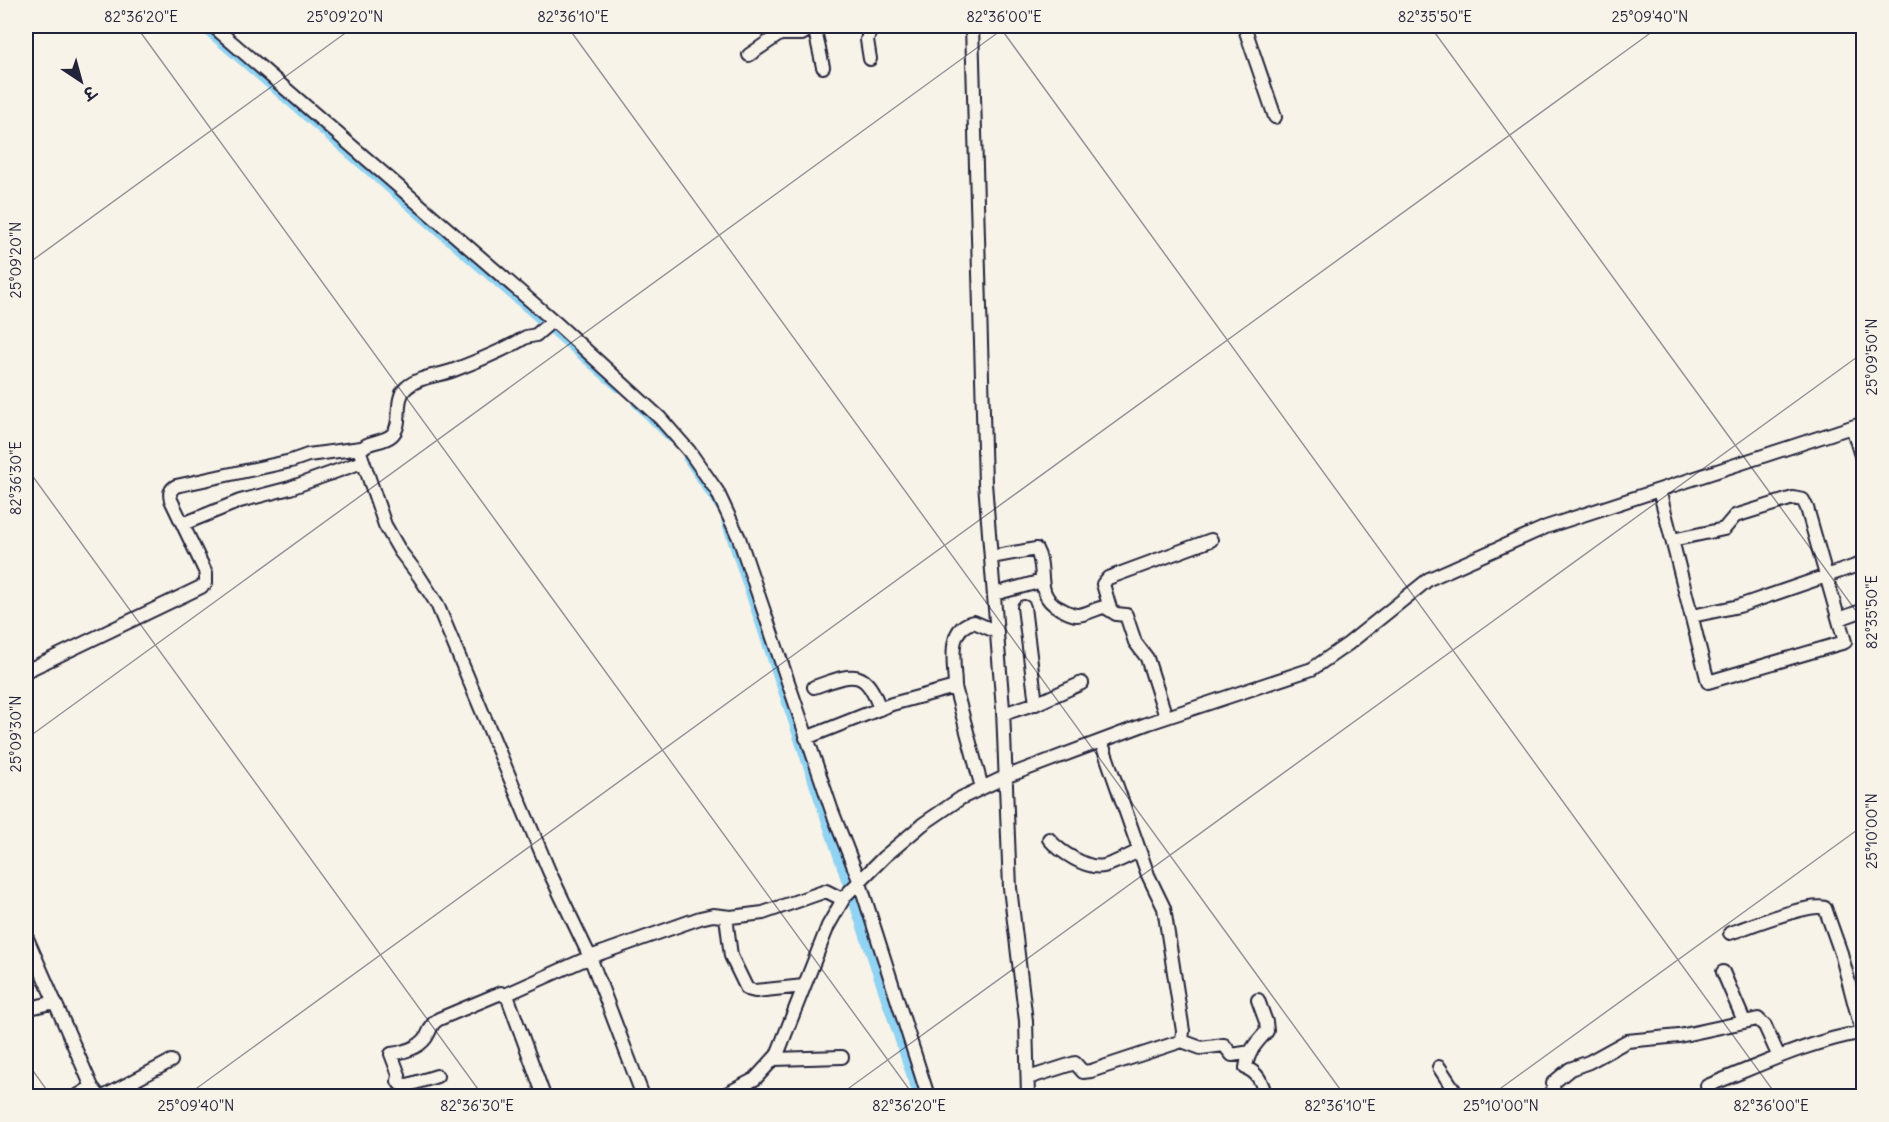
<svg xmlns="http://www.w3.org/2000/svg" width="1889" height="1122" font-family="Delius,'Playpen Sans Deva',sans-serif">
	<rect width="100%" height="100%" fill="#f7f3e8"/>
	<filter id="ink" filterUnits="userSpaceOnUse"><feTurbulence type="fractalNoise" baseFrequency=".0167" numOctaves="2"/><feDisplacementMap in="SourceGraphic" scale="12" xChannelSelector="R" yChannelSelector="G"/><feConvolveMatrix kernelMatrix="1 2 1 2 8 2 1 2 1" color-interpolation-filters="sRGB"/></filter>
	<g filter="url(#ink)">
		<g fill="none" stroke-linecap="round" stroke-linejoin="round">
			<path stroke="#91d3f2" stroke-width="9" d="M 202,26 L 619,388
				M 636,403 L 671,438
				M 687,458 L 721,509
				M 726,522 L 918,1096"/>
			<g stroke="#22223b" stroke-width="16">
				<path id="minor" d="M 213,26 L 555,322 L 660,418 L 689,451 L 717,491 L 739,538 L 832,811 L 859,880 L 928,1096
					M 814,26 L 823,67
					M 972,26 L 985,483 L 1003,709 L 1010,888 L 1026,1021 L 1028,1096
					M 1244,26 L 1275,117
					M 749,55 L 780,34 L 802,34 L 815,26
					M 870,59 L 867,40 L 871,26
					M 555,322 L 551,322 L 536,335 L 526,337 C 505,350 478,361 454,370 C 439,376 419,376 406,388 C 393,400 404,424 392,435 C 382,444 365,440 360,452 L 385,525 L 400,551 L 419,576 L 437,604 L 549,871 L 590,957 L 643,1096
					M 1852,427 L 1864,465
					M 1659,490 C 1676,554 1692,618 1708,682 L 1845,642 L 1807,508 L 1803,500 L 1793,498 L 1735,516 L 1724,529 L 1672,540
					M 183,524 L 240,501 L 290,488 L 362,462
					M 991,557 L 1036,549 C 1048,570 1033,594 1059,608 C 1065,611 1071,615 1077,615 C 1087,615 1095,608 1105,607 L 1116,614 L 1126,615 L 1135,642 L 1147,658 L 1166,717
					M 994,594 L 1042,581
					M 1024,607 L 1036,704
					M 1110,608 L 1103,584 L 1108,578 L 1211,540
					M 1692,616 L 1739,606 L 1864,563
					M 1839,619 L 1864,610
					M 26,671 L 201,587 L 206,583 L 206,573 L 171,500 C 169,493 170,490 176,486 L 291,461 L 308,455 L 361,448
					M 814,687 C 852,674 865,666 880,709
					M 955,687 C 955,666 945,627 974,622 L 997,632
					M 1003,714 L 1040,702 L 1082,683
					M 806,738 L 892,704 L 955,687 L 982,788
					M 1049,839 C 1059,851 1087,870 1104,866 C 1116,863 1128,856 1139,851
					M 726,917 L 731,956 L 747,989 L 755,991 L 804,986
					M 1730,933 C 1748,927 1810,902 1825,908 L 1841,953 L 1862,1032
					M 26,936 L 92,1087 L 99,1096
					M 1723,972 L 1744,1021
					M 505,995 L 590,957 L 700,918 L 713,915 L 731,917 L 763,913 L 826,891 L 842,899
					M 1258,1000 L 1266,1022 L 1267,1031 C 1256,1043 1248,1051 1246,1068 C 1259,1073 1262,1084 1266,1096
					M 26,1009 L 55,1002
					M 1182,1041 L 1201,1048 L 1224,1045 L 1232,1055 L 1251,1052
					M 774,1059 L 842,1057
					M 1439,1067 L 1458,1096
					M 437,1076 L 408,1085 L 400,1084 L 398,1081 L 399,1075 L 391,1054 C 405,1052 422,1047 428,1034 C 432,1026 432,1023 439,1019 L 501,993 L 508,998 L 544,1096
					M 1028,1078 L 1075,1063 L 1083,1072 L 1091,1071 L 1182,1041 L 1183,1031 L 1164,908 L 1148,875 L 1101,741
					M 1707,1086 C 1758,1066 1809,1041 1864,1032
					M 77,1096 L 92,1087
					M 105,1096 L 171,1061
					M 722,1096 L 755,1079 L 777,1055 L 828,926 L 845,896 L 884,857 L 923,824 L 961,798 L 1005,777 L 1149,723 L 1312,669 L 1348,644 L 1429,579 L 1546,527 L 1864,423
					M 1554,1096 L 1553,1083 L 1570,1069 L 1589,1062 L 1627,1041 L 1679,1036 L 1758,1019 L 1765,1026 L 1779,1057"/>
			</g>
			<use href="#minor" stroke="#f7f3e8" stroke-width="12"/>
		</g>
	</g>
	<path fill="none" stroke="#22223b" stroke-width="1.5" stroke-opacity="0.45" d="M 136,26 L 914,1096M 567,26 L 1345,1096M 999,26 L 1777,1096M 1430,26 L 1864,622M 1861,26 L 1864,28M 26,265 L 355,26M 26,467 L 483,1096M 26,739 L 1007,26M 26,1061 L 51,1096M 186,1096 L 1660,26M 838,1096 L 1864,352M 1490,1096 L 1864,825"/>
	<rect width="1889" height="1122" fill="none" stroke="#f7f3e8" stroke-width="66"/>
	<g transform="translate(81 81) rotate(144)" stroke="#f7f3e8" stroke-width="4.5" paint-order="stroke">
	<path d="M0-4.5L10 22L0 15L-10 22Z" fill="#22223b"/>
	<text y="-9" font-size="16" font-weight="bold" text-anchor="middle" fill="#22223b">उ</text>
	</g>
	<rect x="33" y="33" width="1823" height="1056" fill="none" stroke="#22223b" stroke-width="2"/>
	<g font-size="15" text-anchor="middle" fill="#22223b">
		<text x="141" y="22">82°36'20"E</text>
		<text x="345" y="22">25°09'20"N</text>
		<text x="573" y="22">82°36'10"E</text>
		<text x="1004" y="22">82°36'00"E</text>
		<text x="1435" y="22">82°35'50"E</text>
		<text x="1650" y="22">25°09'40"N</text>
		<text transform="translate(16 260) rotate(-90)" y="5">25°09'20"N</text>
		<text transform="translate(1872 357) rotate(-90)" y="5">25°09'50"N</text>
		<text transform="translate(16 478) rotate(-90)" y="5">82°36'30"E</text>
		<text transform="translate(1872 612) rotate(-90)" y="5">82°35'50"E</text>
		<text transform="translate(16 734) rotate(-90)" y="5">25°09'30"N</text>
		<text transform="translate(1872 831) rotate(-90)" y="5">25°10'00"N</text>
		<text x="196" y="1111">25°09'40"N</text>
		<text x="477" y="1111">82°36'30"E</text>
		<text x="909" y="1111">82°36'20"E</text>
		<text x="1340" y="1111">82°36'10"E</text>
		<text x="1501" y="1111">25°10'00"N</text>
		<text x="1771" y="1111">82°36'00"E</text>
	</g>
</svg>
